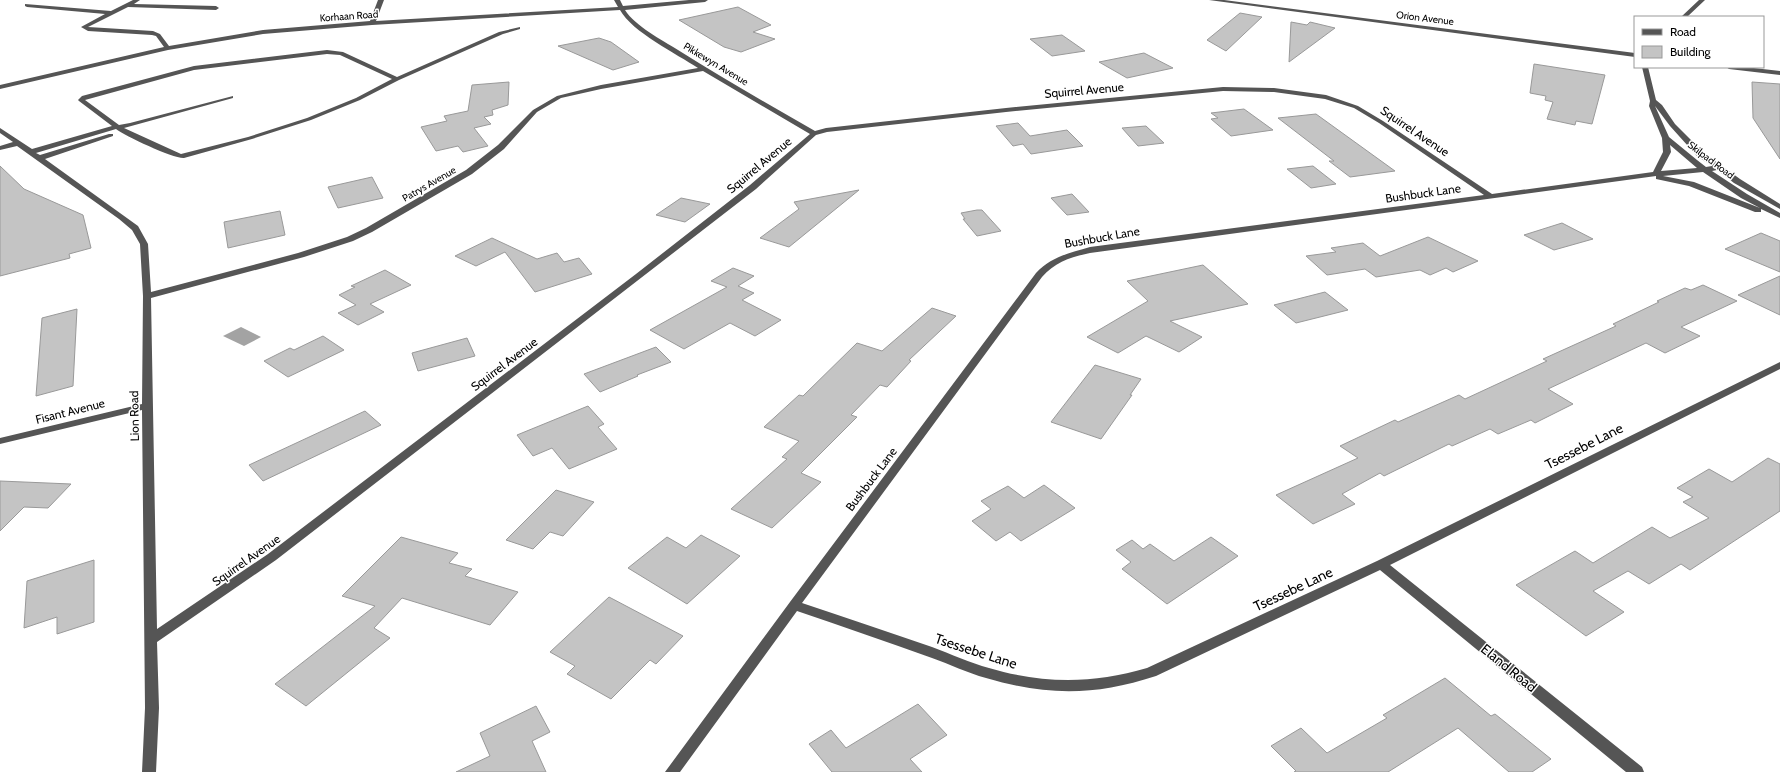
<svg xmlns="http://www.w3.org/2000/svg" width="1780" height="772" font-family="Cabin,sans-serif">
	<rect width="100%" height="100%" fill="#fff"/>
	<path fill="#a3a3a3" d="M 241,327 L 261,337 L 244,346 L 223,336 Z"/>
	<path fill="#c4c4c4" stroke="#999" d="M 738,7 L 771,25 L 753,32 L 775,39 L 741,52 L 724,47 L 679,20 Z
		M 1240,13 L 1262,17 L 1226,51 L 1207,40 Z
		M 1291,22 L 1307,25 L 1310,22 L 1335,28 L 1289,62 Z
		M 1062,35 L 1085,51 L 1052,56 L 1030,39 Z
		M 599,38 L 611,42 L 639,62 L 613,70 L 558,46 Z
		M 1144,53 L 1173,68 L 1127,78 L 1099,62 Z
		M 1534,64 L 1605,75 L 1592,124 L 1576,121 L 1575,125 L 1547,119 L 1553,102 L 1545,100 L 1546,96 L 1530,93 Z
		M 509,82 L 508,105 L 492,110 L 493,115 L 484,117 L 491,124 L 474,128 L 488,146 L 463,152 L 458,146 L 436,151 L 421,127 L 447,121 L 444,116 L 468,111 L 472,85 Z
		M 1752,82 L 1780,84 L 1780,159 L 1753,118 Z
		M 1244,109 L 1273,130 L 1231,136 L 1211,119 L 1218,118 L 1211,113 Z
		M 1316,114 L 1395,171 L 1350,177 L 1329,161 L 1334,161 L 1278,118 Z
		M 1018,123 L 1030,136 L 1067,130 L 1083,146 L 1031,154 L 1023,144 L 1013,146 L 996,126 Z
		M 1146,126 L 1164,143 L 1138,146 L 1122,128 Z
		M 0,166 L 24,189 L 83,215 L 91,248 L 69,254 L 70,258 L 0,276 Z
		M 1313,166 L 1336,184 L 1311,188 L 1287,169 Z
		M 372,177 L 383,198 L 338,208 L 328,187 Z
		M 859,190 L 789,247 L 760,238 L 799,209 L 794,202 Z
		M 1072,194 L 1089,212 L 1067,215 L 1051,198 Z
		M 681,198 L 710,204 L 685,222 L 656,215 Z
		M 977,210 L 982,210 L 1001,231 L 977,236 L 963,219 L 965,219 L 961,213 Z
		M 280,211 L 285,235 L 228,248 L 224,222 Z
		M 1562,223 L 1593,239 L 1554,250 L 1524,235 Z
		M 1761,233 L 1780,241 L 1780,272 L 1725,249 Z
		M 1428,237 L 1478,261 L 1453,272 L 1446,268 L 1430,275 L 1420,270 L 1376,277 L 1365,269 L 1327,275 L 1306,256 L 1336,252 L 1331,248 L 1363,243 L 1380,256 Z
		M 492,238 L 537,259 L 557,253 L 564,262 L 579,258 L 592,274 L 535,292 L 505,252 L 476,266 L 455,256 Z
		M 1203,265 L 1248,304 L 1170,321 L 1202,337 L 1179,352 L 1146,336 L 1118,353 L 1087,337 L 1148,301 L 1127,281 Z
		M 733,268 L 754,276 L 738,286 L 754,293 L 742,300 L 781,320 L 755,336 L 730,323 L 684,349 L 650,330 L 727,287 L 711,281 Z
		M 385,270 L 411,285 L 370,304 L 384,312 L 358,325 L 338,313 L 356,305 L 339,295 L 355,287 L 351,286 Z
		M 1780,276 L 1780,315 L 1738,295 Z
		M 1703,285 L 1737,301 L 1681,327 L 1700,336 L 1665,353 L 1646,343 L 1548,389 L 1573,404 L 1535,423 L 1531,420 L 1498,434 L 1490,429 L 1452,446 L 1449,444 L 1384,476 L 1380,473 L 1342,494 L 1355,504 L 1313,524 L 1276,495 L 1358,458 L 1340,446 L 1395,420 L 1398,422 L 1459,395 L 1465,399 L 1547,361 L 1543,359 L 1616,326 L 1613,324 L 1659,302 L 1657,301 L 1685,288 L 1691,290 Z
		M 1325,292 L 1348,310 L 1296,323 L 1274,305 Z
		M 932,308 L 956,316 L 909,360 L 911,361 L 887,387 L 880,385 L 851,415 L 857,417 L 801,473 L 821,482 L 772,528 L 731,509 L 787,459 L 782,457 L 799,441 L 764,427 L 799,395 L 803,396 L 857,343 L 882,351 Z
		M 77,309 L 73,386 L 36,396 L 42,318 Z
		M 323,336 L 344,350 L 288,377 L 264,361 L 290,348 L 294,350 Z
		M 467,338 L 475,356 L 418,371 L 412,353 Z
		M 656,347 L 671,362 L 637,375 L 638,376 L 600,392 L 584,374 Z
		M 1095,365 L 1141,379 L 1130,395 L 1132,395 L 1101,439 L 1051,422 Z
		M 588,406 L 604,424 L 598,427 L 617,449 L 569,469 L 552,448 L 533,456 L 517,435 Z
		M 365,411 L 381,425 L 263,481 L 249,465 Z
		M 1768,458 L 1780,464 L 1780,511 L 1690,570 L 1681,564 L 1649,584 L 1628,571 L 1593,591 L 1624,612 L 1586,636 L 1516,585 L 1575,551 L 1593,563 L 1652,527 L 1670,538 L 1709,518 L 1683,502 L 1693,497 L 1677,488 L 1709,469 L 1732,482 Z
		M 0,481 L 71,484 L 48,508 L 24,507 L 0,531 Z
		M 1044,485 L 1075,508 L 1021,541 L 1010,532 L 996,541 L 972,521 L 991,509 L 981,501 L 1008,486 L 1024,498 Z
		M 556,490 L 594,502 L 563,536 L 550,532 L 533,549 L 506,540 Z
		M 701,535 L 740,556 L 687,604 L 628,568 L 667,537 L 686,548 Z
		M 401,537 L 458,553 L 449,563 L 472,569 L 465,576 L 518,592 L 490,625 L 402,598 L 374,628 L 390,638 L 306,706 L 275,684 L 375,606 L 342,596 Z
		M 1211,537 L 1238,556 L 1167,604 L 1122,569 L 1131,562 L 1116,550 L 1132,540 L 1143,549 L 1150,544 L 1174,561 Z
		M 94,560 L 94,622 L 57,634 L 57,617 L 24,628 L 27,581 Z
		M 609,597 L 683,636 L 656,664 L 650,660 L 611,699 L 567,674 L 575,666 L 550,652 Z
		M 1445,678 L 1491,716 L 1495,714 L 1551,759 L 1532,772 L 1509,772 L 1458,728 L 1388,772 L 1294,772 L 1296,771 L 1271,746 L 1301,728 L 1327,753 L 1387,718 L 1383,715 Z
		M 918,704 L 947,735 L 910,759 L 922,772 L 832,772 L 809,744 L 831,730 L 846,748 Z
		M 536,706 L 550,732 L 532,741 L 546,772 L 456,772 L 490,756 L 480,733 Z"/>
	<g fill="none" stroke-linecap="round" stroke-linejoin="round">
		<path fill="#555" fill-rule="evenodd" d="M 133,0 L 140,0 L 134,4 L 216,6 L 219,8 L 216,10 L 128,7 L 88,27 L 153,31 L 160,34 L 169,46 L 263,30 L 370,21 L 378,0 L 384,0 L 376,21 L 618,7 L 614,0 L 620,0 L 623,6 L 689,0 L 708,0 L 705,2 L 625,10 C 635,26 662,40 678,50 C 723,78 769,105 815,131 L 826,128 L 1006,108 L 1223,87 L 1274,88 L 1326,95 L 1358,106 L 1383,121 L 1492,194 L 1653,172 L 1663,152 L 1662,138 L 1649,106 L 1650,101 L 1642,67 L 1648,67 L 1656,100 L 1662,105 L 1675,124 L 1703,152 L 1740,179 L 1780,204 L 1780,209 L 1734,183 L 1717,170 L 1712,171 L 1747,194 L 1780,213 L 1780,218 L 1761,209 L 1761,212 L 1755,212 L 1689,186 L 1656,179 L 1656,176 L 1090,253 C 1071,257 1055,262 1042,277 L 802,603 C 846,618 889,632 932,647 C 951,654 970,663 989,668 C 1043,684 1093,684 1147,668 L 1377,561 L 1780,362 L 1780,369 L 1390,565 L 1642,767 L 1644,772 L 1626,772 L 1380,570 L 1156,676 C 1095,696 1047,696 986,678 C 967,673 950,664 932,658 C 887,642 842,626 797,611 L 680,772 L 665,772 L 790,602 L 1036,273 C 1051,257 1069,253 1090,247 L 1484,195 L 1379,123 L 1354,108 L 1325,99 L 1274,92 L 1223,91 L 1006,112 L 827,132 L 816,135 L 756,189 L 276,560 L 157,642 L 159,708 L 156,772 L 142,772 L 145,708 L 142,410 L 0,444 L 0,438 L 142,404 L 143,296 L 140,244 L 132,230 L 119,219 L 17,146 L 0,150 L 0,146 L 13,142 L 0,133 L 0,128 L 32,149 L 112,126 L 79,101 L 78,100 L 82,96 L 194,66 L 327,50 L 343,52 L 397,77 L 499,32 L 520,27 L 520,29 L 503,34 L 399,80 L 360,100 L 311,120 L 252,139 L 184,158 C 174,159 125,136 116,129 L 36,153 L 40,155 L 109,134 L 113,134 L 113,136 L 45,159 L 138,226 L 148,244 L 151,292 L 298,253 L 347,237 L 366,228 L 466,170 L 498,145 L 533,110 L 557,96 L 601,85 L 698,68 C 677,54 632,32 620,10 L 372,25 L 263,34 L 168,50 L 0,89 L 0,85 L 164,47 L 156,36 L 152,35 L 88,31 L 81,27 L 105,14 L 27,7 L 25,6 L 25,4 L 111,11 ZM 327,54 L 340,55 L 392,79 L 356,98 L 307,118 L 248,137 L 181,154 L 124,128 L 233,98 L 233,96 L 130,123 L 119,125 L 85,100 L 194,70 ZM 703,71 L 810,134 L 750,185 L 636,274 L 268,554 L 157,629 L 151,298 L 304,257 L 353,241 L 372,232 L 472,174 L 504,149 L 537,112 L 561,98 L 601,89 ZM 1655,106 L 1670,126 L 1697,156 L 1712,166 L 1706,167 L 1697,160 L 1669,137 ZM 1670,145 L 1697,168 L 1661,171 L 1671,152 ZM 1703,172 L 1741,198 L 1760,208 L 1694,182 L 1663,176 Z
			M 1209,0 L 1224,0 L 1635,53 L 1635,57 Z
			M 1699,0 L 1705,0 L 1687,17 L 1681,17 Z
			M 1726,67 L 1745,67 L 1780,71 L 1780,75 L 1729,69 Z"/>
	</g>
	<g text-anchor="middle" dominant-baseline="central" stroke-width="3" stroke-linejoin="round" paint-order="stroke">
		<g font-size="10" fill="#000" stroke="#fff">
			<text transform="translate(349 16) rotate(-4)">Korhaan Road</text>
			<text transform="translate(1425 18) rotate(7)">Orion Avenue</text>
			<text transform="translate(716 64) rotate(31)">Pikkewyn Avenue</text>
			<text transform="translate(1711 160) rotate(37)">Skilpad Road</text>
			<text transform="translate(429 184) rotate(-30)">Patrys Avenue</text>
		</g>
		<g font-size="12" fill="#000" stroke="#fff">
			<text transform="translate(1084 90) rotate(-5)">Squirrel Avenue</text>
			<text transform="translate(1415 131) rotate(34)">Squirrel Avenue</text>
			<text transform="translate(759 165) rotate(-40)">Squirrel Avenue</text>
			<text transform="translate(1423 193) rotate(-8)">Bushbuck Lane</text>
			<text transform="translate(1102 237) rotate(-10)">Bushbuck Lane</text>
			<text transform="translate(504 364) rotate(-37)">Squirrel Avenue</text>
			<text transform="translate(70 411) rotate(-14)">Fisant Avenue</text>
			<text transform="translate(134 416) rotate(-91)">Lion Road</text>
			<text transform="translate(871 479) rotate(-53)">Bushbuck Lane</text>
			<text transform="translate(246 560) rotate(-35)">Squirrel Avenue</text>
		</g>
		<g font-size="14" fill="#000" stroke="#fff">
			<text transform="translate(1584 446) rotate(-27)">Tsessebe Lane</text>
			<text transform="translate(1293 589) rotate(-25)">Tsessebe Lane</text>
			<text transform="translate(976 651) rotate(18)">Tsessebe Lane</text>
			<text transform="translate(1509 668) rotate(39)">Eland Road</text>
		</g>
	</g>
	<rect x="1634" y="16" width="130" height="52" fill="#ffffff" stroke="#999999"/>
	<rect x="1642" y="29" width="20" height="6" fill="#555555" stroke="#999999"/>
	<text x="1670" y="36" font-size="12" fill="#000000">Road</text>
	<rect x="1642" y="46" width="20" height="12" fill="#c4c4c4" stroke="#999999"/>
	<text x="1670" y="56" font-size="12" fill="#000000">Building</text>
</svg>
